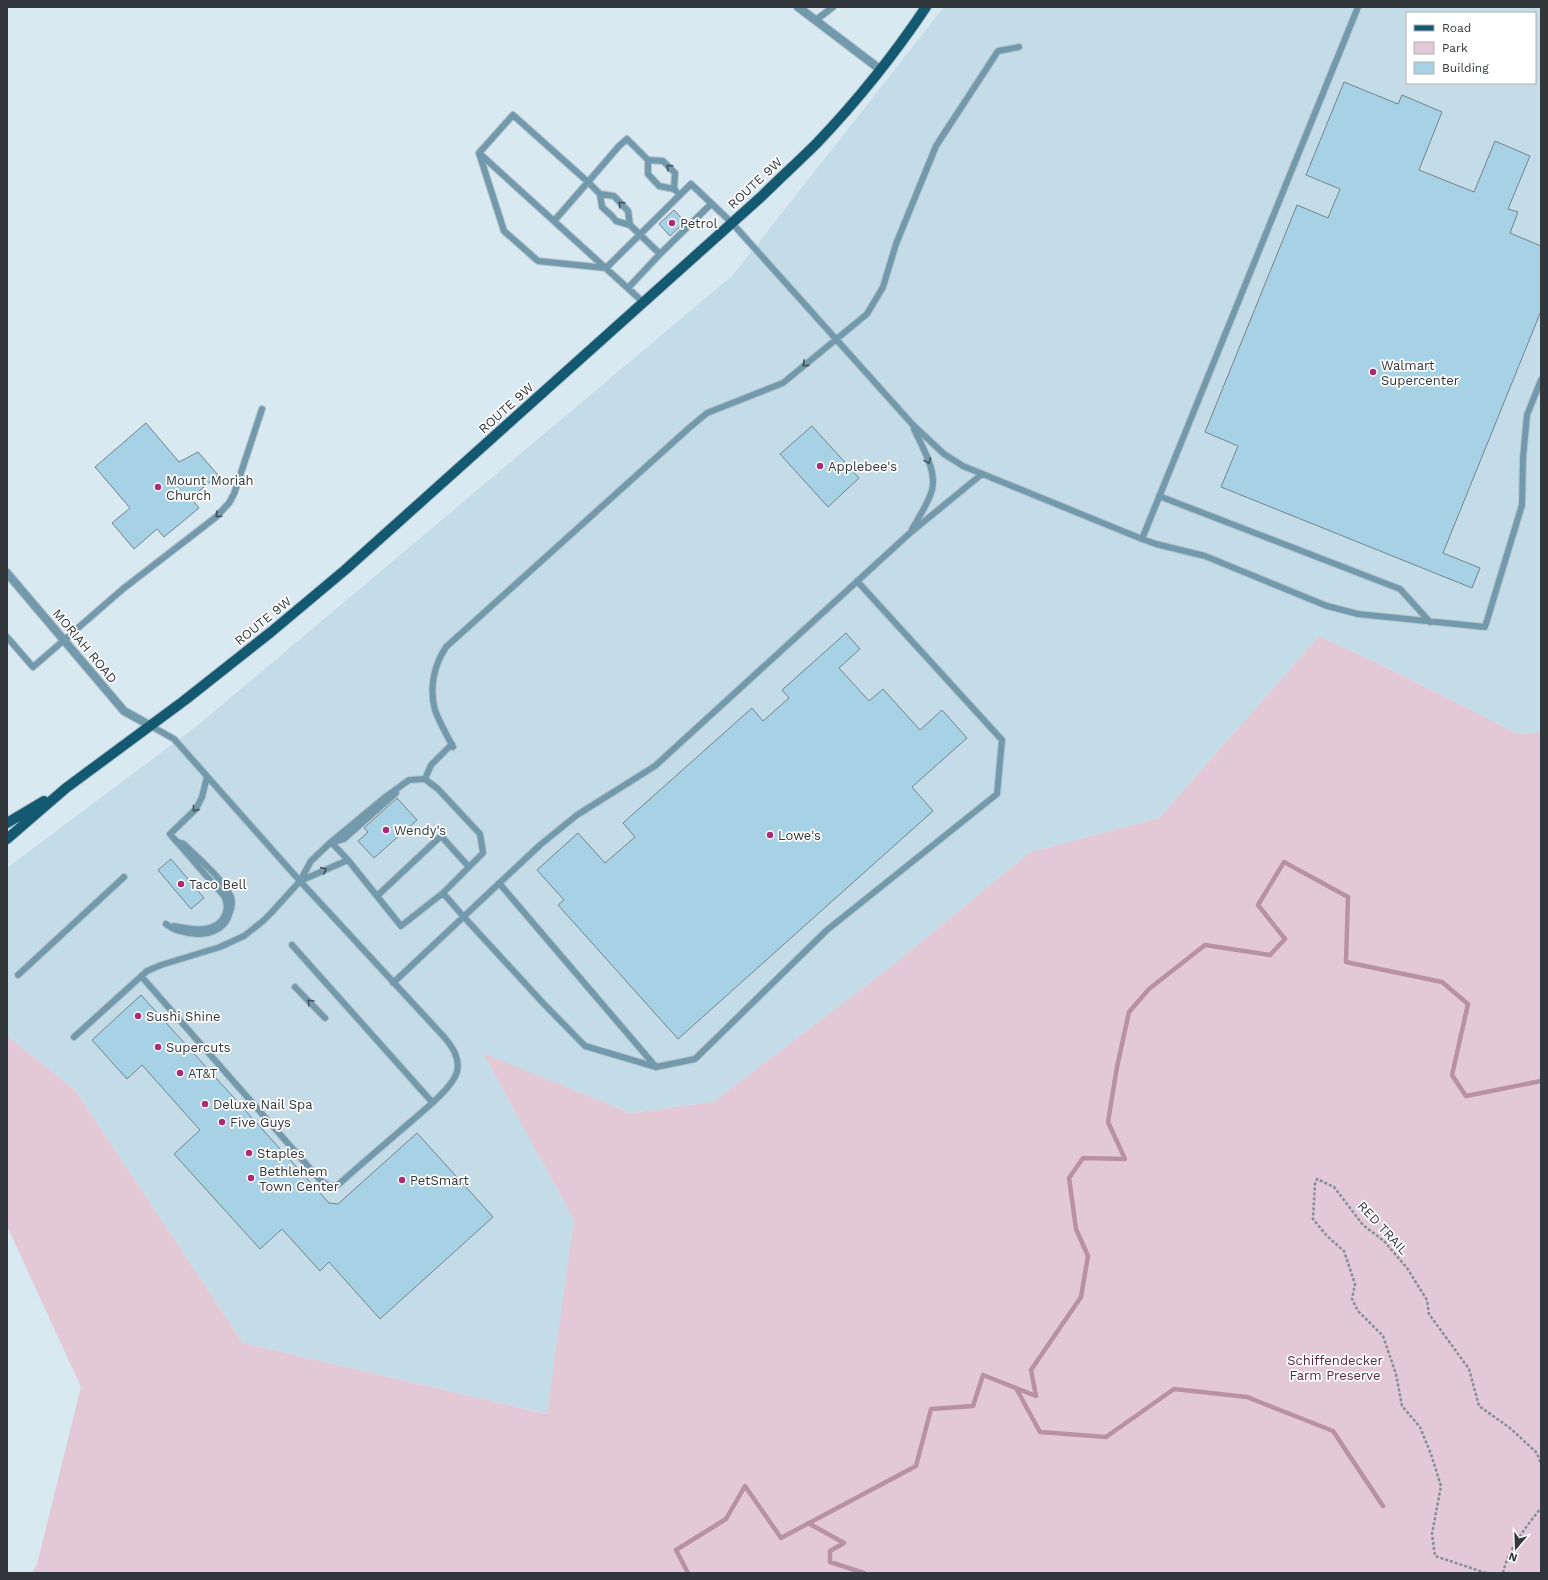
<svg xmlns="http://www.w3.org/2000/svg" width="1548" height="1580" font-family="'Work Sans',sans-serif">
	<rect width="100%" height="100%" fill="#d8e9f1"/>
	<path fill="#c4dce8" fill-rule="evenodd" d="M 944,7 L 1541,7 L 1541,732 L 1518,734 L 1394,671 L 1319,636 L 1159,818 L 1030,852 L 893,965 L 713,1102 L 630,1113 L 484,1054 L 574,1220 L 548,1414 L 243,1343 L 75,1090 L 7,1036 L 7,868 L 198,725 L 733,275 ZM 1407,13 L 1535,13 L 1535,83 L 1407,83 Z"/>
	<path fill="#e3c9d5" d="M 1319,636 L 1394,671 L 1518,734 L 1541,732 L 1541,1573 L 32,1573 L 37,1564 L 81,1387 L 7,1226 L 7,1036 L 75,1090 L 243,1343 L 547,1414 L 574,1220 L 483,1053 L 630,1113 L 713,1102 L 893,965 L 1030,852 L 1159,818 Z"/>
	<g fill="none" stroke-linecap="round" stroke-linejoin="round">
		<path stroke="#b891a3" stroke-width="4.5" d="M 1016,1388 L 1040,1432 L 1106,1437 L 1174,1389 L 1247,1397 L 1333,1431 L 1383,1506
			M 808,1523 L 844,1543 L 830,1551 L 830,1562 L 864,1573
			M 688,1573 L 676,1550 L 726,1519 L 745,1486 L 781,1538 L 916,1466 L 931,1409 L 973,1406 L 983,1375 L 1036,1396 L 1031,1370 L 1081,1297 L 1088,1256 L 1076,1229 L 1069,1178 L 1083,1158 L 1125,1159 L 1108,1122 L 1117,1067 L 1129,1012 L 1149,989 L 1205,945 L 1270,955 L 1285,939 L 1258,905 L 1284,862 L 1348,897 L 1346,962 L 1442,982 L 1468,1004 L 1452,1075 L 1466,1096 L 1541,1081"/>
	</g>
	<path fill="#a7d2e6" stroke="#74838a" d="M 1344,82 L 1398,104 L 1402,95 L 1442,112 L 1419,170 L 1474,192 L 1495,141 L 1530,156 L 1508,209 L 1518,212 L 1510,233 L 1541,246 L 1541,311 L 1443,553 L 1480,568 L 1472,588 L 1221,487 L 1238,446 L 1205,432 L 1297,205 L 1328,218 L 1340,189 L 1306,175 Z
		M 674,210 L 685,222 L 670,236 L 659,224 Z
		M 146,423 L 179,462 L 198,452 L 218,475 L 191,498 L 199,508 L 164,537 L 157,529 L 134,549 L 112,523 L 130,508 L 95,467 Z
		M 812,426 L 859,478 L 828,507 L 780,454 Z
		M 846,633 L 860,649 L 839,668 L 869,701 L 883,689 L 920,730 L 942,710 L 967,738 L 912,787 L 933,811 L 678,1039 L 558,905 L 564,900 L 537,870 L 578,833 L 605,863 L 635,837 L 623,823 L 752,708 L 763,721 L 789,698 L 782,690 Z
		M 397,798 L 417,820 L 374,858 L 358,841 L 368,832 L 364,828 Z
		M 171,859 L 204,898 L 191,909 L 158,870 Z
		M 141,995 L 329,1203 L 338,1204 L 417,1133 L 493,1217 L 380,1319 L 329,1262 L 320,1271 L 282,1229 L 260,1249 L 174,1154 L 200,1130 L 142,1065 L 127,1079 L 92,1040 Z"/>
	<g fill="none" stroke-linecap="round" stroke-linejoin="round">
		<g stroke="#b7c5cd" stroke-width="8">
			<path id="lane" d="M 816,20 L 833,7
				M 479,153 L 504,231 L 538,261 L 606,268 L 691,184 L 732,223 L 913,425 L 944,454 L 963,466 L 1142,539 L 1156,544 L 1205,556 L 1327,606 L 1358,614 L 1485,627 L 1522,505 L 1523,458 L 1527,415 L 1541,380
				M 648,160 L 648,174 L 659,186 L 674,189 L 676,191
				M 600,194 L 602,207 L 612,216 L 616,221 L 630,225 L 660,254 L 711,204
				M 554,221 L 588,182 L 600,194 L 614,196 L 628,211 L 630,225
				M 628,288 L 660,254
				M 643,302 L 479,153 L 513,115 L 588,182 L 619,146 L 627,139 L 648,160 L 663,161 L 675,173 L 674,189
				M 1159,496 L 1400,589 L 1430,622
				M 912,529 C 919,517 928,504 932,490 C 937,470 922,447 914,429
				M 1142,539 L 1358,7
				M 7,637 L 33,667 L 124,588 L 216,517 L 229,503 L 234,494 L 262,409
				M 453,747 C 447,735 439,722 435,710 C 429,688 434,665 446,647 L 689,428 L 707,413 L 783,383 L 867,314 L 883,287 L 896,244 L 936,146 L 998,51 L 1019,47
				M 331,842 L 348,860 L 401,926 L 443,893 L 463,916 L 543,1003 L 585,1046 L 656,1067 L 695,1059 L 827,930 L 997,794 L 1002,740 L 857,581
				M 333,842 L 344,839 L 396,793
				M 300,881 L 348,860
				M 499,883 L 656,1067
				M 443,893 L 483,853 L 480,834 L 438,789 L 425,779 L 431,765 L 452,744
				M 377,896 L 441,836 L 469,867
				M 166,924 C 170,927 175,930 180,931 C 198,937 222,935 229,915 C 231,909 233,903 231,897 C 224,880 198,858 184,844 L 177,842 L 170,834 L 196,809 L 202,797 L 207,777
				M 174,926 C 191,929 216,935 225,915 C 228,908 227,902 224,896 L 177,842
				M 292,945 L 432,1102
				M 18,975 L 124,877
				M 141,976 L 321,1181 C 327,1185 333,1188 339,1184 C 359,1166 379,1149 400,1131 C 414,1118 452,1090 457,1072 C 460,1058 453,1048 445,1038 L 300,881 L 174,739 L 151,726
				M 393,983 L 540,845 L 577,815 L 655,766 L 910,533 L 982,474
				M 295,987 L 325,1018
				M 74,1037 L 147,971 L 161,965 L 220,947 L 244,936 L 263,921 L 272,912 L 300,881 L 311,861 L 331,842 L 384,798 L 409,780 L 425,779"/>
		</g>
		<g stroke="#b7c5cd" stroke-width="10">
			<path id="street" d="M 798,7 L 881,70
				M 7,573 L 124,711 L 151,726"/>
		</g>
		<g stroke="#b7c5cd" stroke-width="12">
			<path id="primary" d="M 7,823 L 44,801
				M 7,839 L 66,788 L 185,700 L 271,632 L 345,570 L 762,196 C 780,178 799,161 817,143 C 857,101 894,55 926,7"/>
		</g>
		<path stroke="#838f95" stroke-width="2.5" stroke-dasharray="3 2" stroke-linecap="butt" d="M 1486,1573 L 1435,1556 L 1432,1534 L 1441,1486 L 1431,1454 L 1420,1427 L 1402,1406 L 1396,1374 L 1383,1336 L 1358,1311 L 1352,1299 L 1355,1284 L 1344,1251 L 1327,1236 L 1313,1219 L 1315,1184 L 1317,1179 L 1334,1187 L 1363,1225 L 1384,1241 L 1407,1268 L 1427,1300 L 1429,1314 L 1469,1369 L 1479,1406 L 1510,1428 L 1537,1453 L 1541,1464
			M 1503,1573 C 1508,1549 1526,1527 1541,1508"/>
		<use href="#lane" stroke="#739aac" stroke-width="6"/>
		<use href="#street" stroke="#739aac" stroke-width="8"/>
		<use href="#primary" stroke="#135972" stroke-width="10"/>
	</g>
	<defs><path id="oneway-chevron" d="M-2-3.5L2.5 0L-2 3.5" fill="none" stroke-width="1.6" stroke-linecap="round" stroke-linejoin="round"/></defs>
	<g stroke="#425057">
		<use href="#oneway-chevron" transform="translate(669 167) rotate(-135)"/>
		<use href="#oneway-chevron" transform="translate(621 204) rotate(-134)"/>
		<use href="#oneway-chevron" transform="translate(805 364) rotate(140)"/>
		<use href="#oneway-chevron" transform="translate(928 461) rotate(69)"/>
		<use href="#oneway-chevron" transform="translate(218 515) rotate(138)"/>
		<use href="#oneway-chevron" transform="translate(195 809) rotate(128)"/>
		<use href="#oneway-chevron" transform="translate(324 870) rotate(-25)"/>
		<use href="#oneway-chevron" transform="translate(310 1002) rotate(-134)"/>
	</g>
	<g fill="#ac2b77" stroke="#fff" stroke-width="1.5">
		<circle cx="672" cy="223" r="4"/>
		<circle cx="1373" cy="372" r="4"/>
		<circle cx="820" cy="466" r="4"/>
		<circle cx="158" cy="487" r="4"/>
		<circle cx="386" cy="830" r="4"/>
		<circle cx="770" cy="835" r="4"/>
		<circle cx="181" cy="884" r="4"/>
		<circle cx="138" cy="1016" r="4"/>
		<circle cx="158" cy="1047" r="4"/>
		<circle cx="180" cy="1073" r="4"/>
		<circle cx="205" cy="1104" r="4"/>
		<circle cx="222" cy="1122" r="4"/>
		<circle cx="249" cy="1153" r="4"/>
		<circle cx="251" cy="1178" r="4"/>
		<circle cx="402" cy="1180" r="4"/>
	</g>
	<g text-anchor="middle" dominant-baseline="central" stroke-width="3.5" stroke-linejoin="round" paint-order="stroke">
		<g font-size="13" fill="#31373b" stroke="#fff">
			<text transform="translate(755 183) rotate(-43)">ROUTE 9W</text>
			<text transform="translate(506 408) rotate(-42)">ROUTE 9W</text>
			<text transform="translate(263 621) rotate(-39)">ROUTE 9W</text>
			<text transform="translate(85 646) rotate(50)">MORIAH ROAD</text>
			<text transform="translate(1383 1228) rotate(47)">RED TRAIL</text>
		</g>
		<g font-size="13" fill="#31373b" stroke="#fff" text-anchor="start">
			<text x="680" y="223">Petrol</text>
			<text x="1381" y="365">Walmart<tspan x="1381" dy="15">Supercenter</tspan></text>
			<text x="828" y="466">Applebee's</text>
			<text x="166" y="480">Mount Moriah<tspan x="166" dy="15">Church</tspan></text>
			<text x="394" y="830">Wendy's</text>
			<text x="778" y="835">Lowe's</text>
			<text x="189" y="884">Taco Bell</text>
			<text x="146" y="1016">Sushi Shine</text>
			<text x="166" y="1047">Supercuts</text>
			<text x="188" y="1073">AT&amp;T</text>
			<text x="213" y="1104">Deluxe Nail Spa</text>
			<text x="230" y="1122">Five Guys</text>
			<text x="257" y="1153">Staples</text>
			<text x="259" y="1171">Bethlehem<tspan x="259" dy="15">Town Center</tspan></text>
			<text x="410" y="1180">PetSmart</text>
		</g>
		<g font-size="13" fill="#5b2843" stroke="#fff">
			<text x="1335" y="1360">Schiffendecker<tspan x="1335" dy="15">Farm Preserve</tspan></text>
		</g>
	</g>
	<rect width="1548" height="1580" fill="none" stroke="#31373b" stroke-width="16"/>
	<rect x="1406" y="12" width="130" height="72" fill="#ffffff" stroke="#adafb1"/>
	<rect x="1414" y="25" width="20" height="6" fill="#135972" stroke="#adafb1"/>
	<text x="1442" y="32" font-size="12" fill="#31373b">Road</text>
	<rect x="1414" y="42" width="20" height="12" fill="#e3c9d5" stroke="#adafb1"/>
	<text x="1442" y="52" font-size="12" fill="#31373b">Park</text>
	<rect x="1414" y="62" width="20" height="12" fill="#a7d2e6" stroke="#adafb1"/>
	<text x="1442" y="72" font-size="12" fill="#31373b">Building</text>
	<g transform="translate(1516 1548) rotate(199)" stroke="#ffffff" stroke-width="3" paint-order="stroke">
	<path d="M0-3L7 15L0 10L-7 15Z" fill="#31373b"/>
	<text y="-6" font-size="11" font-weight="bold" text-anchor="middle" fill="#31373b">N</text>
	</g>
</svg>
